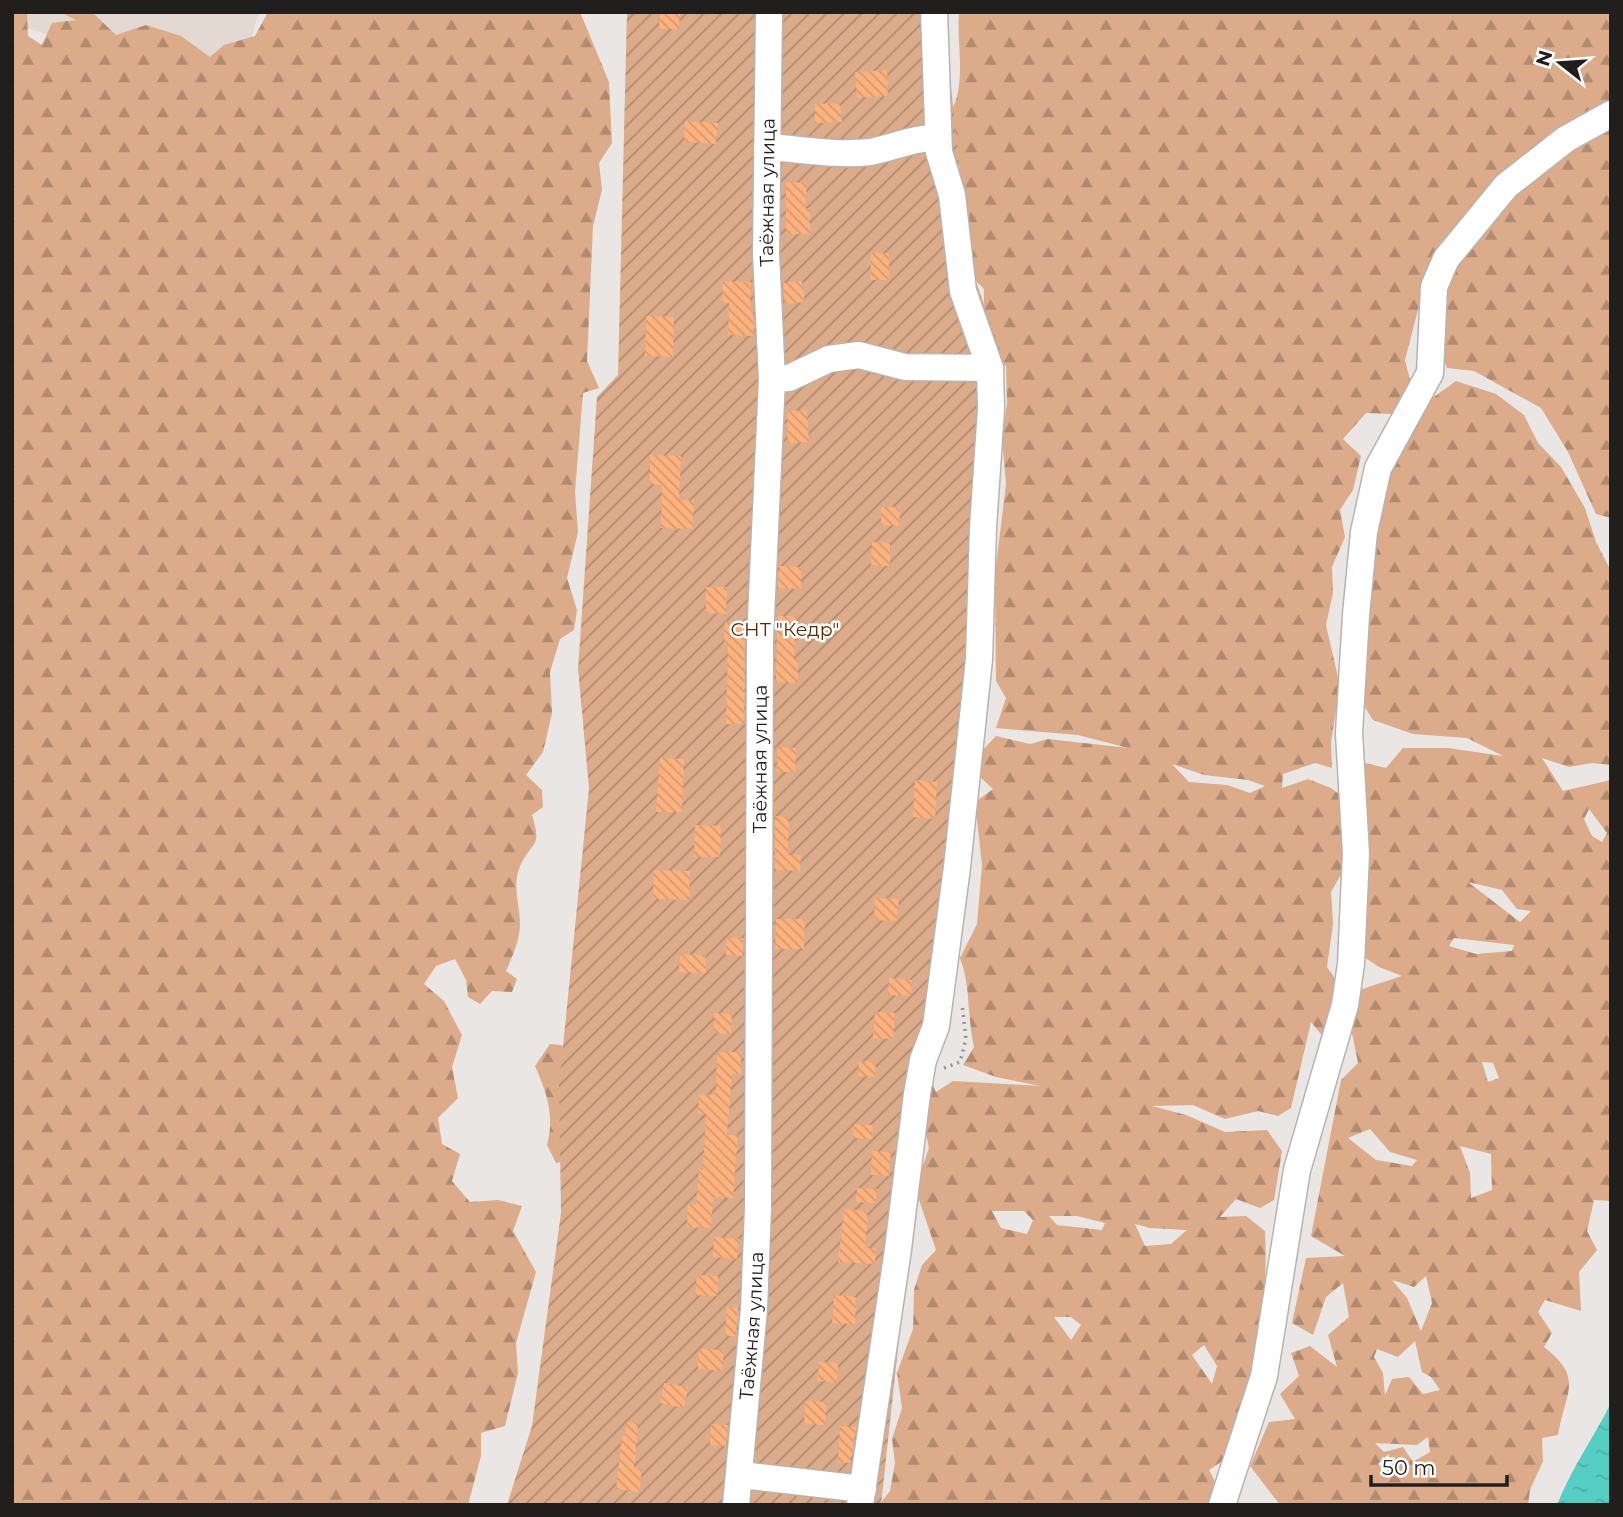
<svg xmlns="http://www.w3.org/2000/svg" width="1623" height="1517" font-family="Montserrat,sans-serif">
	<defs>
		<pattern id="forest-firs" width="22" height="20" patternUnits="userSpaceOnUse" patternTransform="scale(1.75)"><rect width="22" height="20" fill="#dbab8a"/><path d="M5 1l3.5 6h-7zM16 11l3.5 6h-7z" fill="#b18b70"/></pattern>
		<pattern id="garden-furrows" width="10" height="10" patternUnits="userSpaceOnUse" patternTransform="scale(1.75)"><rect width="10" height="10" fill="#dbab8a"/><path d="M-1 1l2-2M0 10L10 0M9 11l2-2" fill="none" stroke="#b18b70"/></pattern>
		<pattern id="water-ripples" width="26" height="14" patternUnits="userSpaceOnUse" patternTransform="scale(1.75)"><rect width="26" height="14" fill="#55cec3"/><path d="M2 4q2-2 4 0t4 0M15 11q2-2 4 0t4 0" fill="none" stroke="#4ab0a7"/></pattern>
		<pattern id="building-back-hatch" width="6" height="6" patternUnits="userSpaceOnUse" patternTransform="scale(1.75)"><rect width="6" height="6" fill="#fcb27f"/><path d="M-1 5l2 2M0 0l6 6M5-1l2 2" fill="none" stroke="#d8996d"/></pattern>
	</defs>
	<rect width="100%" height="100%" fill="#eae6e4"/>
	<path fill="#e3d9d2" d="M 12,12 L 259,12 L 236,88 L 12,24 Z"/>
	<path fill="url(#forest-firs)" fill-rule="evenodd" d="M 12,12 L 27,12 L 28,36 L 42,45 L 52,23 L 76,20 L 60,12 L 92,12 L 116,35 L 146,25 L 181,36 L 210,57 L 224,45 L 255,36 L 268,12 L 580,12 L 609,82 L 612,143 L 599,163 L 602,190 L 593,226 L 587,361 L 599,388 L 583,393 L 575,492 L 578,532 L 567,578 L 577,610 L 574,630 L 560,639 L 550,672 L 552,713 L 543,752 L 526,775 L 542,790 L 543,807 L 532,815 C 542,848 533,840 521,864 C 511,885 520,903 520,924 C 520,940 512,957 506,971 L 517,979 L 512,992 L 492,991 L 480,1004 L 468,997 L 466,980 L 455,959 L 436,966 L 424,984 L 444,1001 L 462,1035 L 452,1067 L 458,1098 L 438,1118 L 442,1144 L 460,1154 L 452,1181 L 470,1202 L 498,1200 L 522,1206 L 513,1231 L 536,1272 L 516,1343 L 518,1373 L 505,1426 L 481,1433 L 481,1456 L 468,1505 L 12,1505 Z
		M 959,12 L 1611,12 L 1611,101 L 1543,150 L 1611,121 L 1611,518 L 1596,514 L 1568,452 L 1541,408 L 1474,371 L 1447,368 L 1440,350 L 1429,267 L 1405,360 L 1411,384 L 1393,414 L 1366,413 L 1343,439 L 1361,456 L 1353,490 L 1340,510 L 1345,537 L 1332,567 L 1333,593 L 1326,625 L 1340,686 L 1331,742 L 1332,768 L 1315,763 L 1283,774 L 1282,788 L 1308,779 L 1331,788 L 1348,801 L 1343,871 L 1331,892 L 1333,924 L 1327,967 L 1342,989 L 1329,1044 L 1311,1022 L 1291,1108 L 1278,1116 L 1258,1111 L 1225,1119 L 1193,1105 L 1152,1106 L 1186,1115 L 1225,1132 L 1267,1130 L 1282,1151 L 1274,1200 L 1260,1208 L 1236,1199 L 1220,1217 L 1246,1216 L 1265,1231 C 1269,1308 1254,1380 1233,1454 L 1209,1470 L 1218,1487 L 1212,1505 L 879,1505 L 890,1491 L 895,1463 L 892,1439 L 902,1408 L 897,1373 L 913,1329 L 914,1290 L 922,1265 L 936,1250 L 915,1188 L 929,1148 L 923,1121 L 927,1070 L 936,1092 L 953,1081 L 1040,1086 L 996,1077 L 963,1065 L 974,1047 C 967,1018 971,986 960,958 L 977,924 L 982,865 L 975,802 L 993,789 L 978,775 L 980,753 L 996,736 L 1030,744 L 1048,739 L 1128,748 L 1078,735 L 996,728 L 1006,698 L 996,681 L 995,574 L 1006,484 L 1002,439 L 1007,403 L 1006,366 L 983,354 L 984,289 L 963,268 L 960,167 L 950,148 L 943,123 C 970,93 956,50 959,12 ZM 1172,764 L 1204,775 L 1248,780 L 1265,786 L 1250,793 L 1227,785 L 1189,782 ZM 992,1211 L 1024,1211 L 1033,1220 L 1027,1234 L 1001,1228 ZM 1049,1216 L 1077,1216 L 1105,1223 L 1102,1230 L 1057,1225 ZM 1135,1224 L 1150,1228 L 1187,1230 L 1171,1244 L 1145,1246 ZM 1054,1317 L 1071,1317 L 1081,1325 L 1071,1340 ZM 1204,1345 L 1217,1366 L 1212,1384 L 1192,1355 Z
		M 1456,381 L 1496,394 L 1524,415 L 1538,443 L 1561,467 L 1585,508 L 1596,542 L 1611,571 L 1611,765 L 1592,763 L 1569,767 L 1542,758 L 1563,791 L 1611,780 L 1611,1201 L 1594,1200 L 1587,1231 L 1597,1250 L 1579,1272 L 1581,1311 L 1545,1300 L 1538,1312 L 1552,1333 L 1544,1347 C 1585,1379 1565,1391 1558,1435 L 1542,1438 L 1543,1461 L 1530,1490 L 1528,1505 L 1280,1505 L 1250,1466 L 1269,1422 L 1295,1419 L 1280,1394 L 1299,1376 L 1291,1353 L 1310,1346 L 1337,1367 L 1328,1335 L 1349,1317 L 1343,1283 L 1326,1297 L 1313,1335 L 1292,1323 L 1306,1258 L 1345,1256 L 1311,1236 L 1341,1080 L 1358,1063 L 1351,1028 L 1362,989 L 1402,976 L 1379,967 L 1358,953 L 1365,855 L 1365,763 L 1386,768 L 1403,748 L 1448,748 L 1503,756 L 1467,738 L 1413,734 L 1373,720 L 1357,695 L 1366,533 L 1400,448 L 1431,399 ZM 1589,809 L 1607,833 L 1602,842 L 1592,836 L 1584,819 ZM 1468,882 L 1502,890 L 1517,909 L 1531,911 L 1520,922 ZM 1454,938 L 1514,945 L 1512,951 L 1476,954 L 1449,946 ZM 1482,1062 L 1493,1063 L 1499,1078 L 1488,1082 ZM 1370,1129 L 1390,1152 L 1417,1160 L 1412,1166 L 1376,1160 L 1348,1138 ZM 1460,1146 L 1491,1154 L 1492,1190 L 1471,1198 L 1470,1173 ZM 1426,1276 L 1432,1303 L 1421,1331 L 1407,1298 L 1392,1280 L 1414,1287 ZM 1415,1341 L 1422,1372 L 1431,1377 L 1440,1390 L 1423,1394 L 1409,1377 L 1392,1379 L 1385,1395 L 1383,1373 L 1374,1357 L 1377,1349 L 1398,1357 ZM 1428,1437 L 1430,1452 L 1413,1462 L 1403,1447 L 1384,1452 L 1375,1443 L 1417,1445 Z
		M 550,1044 L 561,1045 L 576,1055 L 571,1160 L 556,1163 L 547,1145 C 555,1116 547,1093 535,1066 Z"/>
	<path fill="url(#garden-furrows)" d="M 627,12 L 943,12 L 970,265 L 1002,355 L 988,639 L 920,1145 L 881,1505 L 507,1505 L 532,1426 L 561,1213 L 559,1086 L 589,788 L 578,669 L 597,397 L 618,375 Z"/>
	<path fill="url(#water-ripples)" d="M 1611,1403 L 1611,1505 L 1557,1505 C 1571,1469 1594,1437 1611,1403 Z"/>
	<path fill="url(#building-back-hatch)" d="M 660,12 L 680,12 L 679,29 L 659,29 Z
		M 887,70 L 888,96 L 857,98 L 855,72 Z
		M 840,103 L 842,122 L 815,123 L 815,104 Z
		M 685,121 L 718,123 L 716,144 L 684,142 Z
		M 786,182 L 807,183 L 805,208 L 810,208 L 810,234 L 786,234 Z
		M 871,253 L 889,253 L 889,280 L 871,280 Z
		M 723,281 L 751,282 L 750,311 L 753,312 L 754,336 L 728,335 L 729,303 L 722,302 Z
		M 802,281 L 805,302 L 785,304 L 783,283 Z
		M 646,316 L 674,317 L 673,357 L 645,356 Z
		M 807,410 L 809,442 L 788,443 L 787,411 Z
		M 650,455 L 681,456 L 679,500 L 694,500 L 693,529 L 661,528 L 662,485 L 650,484 Z
		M 881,507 L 900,507 L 899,526 L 881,525 Z
		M 872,542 L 890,543 L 890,566 L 871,565 Z
		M 779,566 L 801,567 L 801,589 L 778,588 Z
		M 706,587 L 727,587 L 726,614 L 706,613 Z
		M 777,616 L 796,616 L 794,658 L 798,658 L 798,683 L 776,682 Z
		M 725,622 L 745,623 L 744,724 L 726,724 L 728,644 L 724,644 Z
		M 778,747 L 796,748 L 795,772 L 777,772 Z
		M 660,758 L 684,759 L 682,812 L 656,812 Z
		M 915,780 L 937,782 L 935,819 L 913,817 Z
		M 775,816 L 789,817 L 788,855 L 801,855 L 800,871 L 775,870 Z
		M 695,825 L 721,826 L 720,857 L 694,857 Z
		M 654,870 L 690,871 L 689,900 L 653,899 Z
		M 875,898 L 899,899 L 897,921 L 874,920 Z
		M 776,919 L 805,919 L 804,949 L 775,949 Z
		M 726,938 L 743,938 L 743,956 L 726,955 Z
		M 680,954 L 706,955 L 706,973 L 679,972 Z
		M 889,978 L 912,980 L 911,996 L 888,995 Z
		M 875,1012 L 895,1013 L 893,1039 L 873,1038 Z
		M 714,1013 L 732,1014 L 731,1034 L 714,1033 Z
		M 717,1052 L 741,1052 L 741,1074 L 732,1074 L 727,1135 L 738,1135 L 733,1198 L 713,1197 L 711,1228 L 687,1227 L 688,1204 L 696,1205 L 699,1169 L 703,1170 L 706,1114 L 698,1114 L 699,1094 L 716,1095 Z
		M 859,1061 L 876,1062 L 875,1077 L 858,1076 Z
		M 854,1124 L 873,1125 L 872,1139 L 853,1138 Z
		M 872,1151 L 891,1152 L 889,1176 L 871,1175 Z
		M 857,1188 L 877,1189 L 876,1203 L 856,1202 Z
		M 844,1209 L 868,1211 L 865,1248 L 876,1248 L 875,1264 L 838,1262 Z
		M 714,1237 L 739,1239 L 737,1259 L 713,1257 Z
		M 697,1275 L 718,1276 L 717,1296 L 695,1295 Z
		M 834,1295 L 856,1297 L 855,1324 L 832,1323 Z
		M 727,1307 L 738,1308 L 736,1336 L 725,1336 Z
		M 699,1349 L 724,1350 L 722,1371 L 698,1369 Z
		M 819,1362 L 838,1363 L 837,1383 L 818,1381 Z
		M 664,1383 L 688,1387 L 684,1408 L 660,1403 Z
		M 805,1401 L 827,1402 L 825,1425 L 804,1424 Z
		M 627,1422 L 638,1423 L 634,1468 L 642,1469 L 639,1492 L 616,1489 L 622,1436 L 625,1436 Z
		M 711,1424 L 728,1425 L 726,1446 L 710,1445 Z
		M 840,1426 L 856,1427 L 850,1463 L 838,1462 Z"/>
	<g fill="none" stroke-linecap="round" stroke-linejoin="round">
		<g stroke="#b7b3b1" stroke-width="29">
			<g id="minor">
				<path d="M 767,147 C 801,149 836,156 870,152 C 893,148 915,137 938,138"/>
				<path d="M 772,379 L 789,378 L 829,359 L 859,355 L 905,367 L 990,368"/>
				<path d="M 741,1475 L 863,1489"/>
				<path id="s1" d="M 736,1505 L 754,1309 L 758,1208 L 760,639 L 772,379 L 766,254 L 769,12"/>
				<path d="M 860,1505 L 898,1249 L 917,1094 L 923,1060 L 936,1026 L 957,867 L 979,659 L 983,527 L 991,409 L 990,368 L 963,291 L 952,195 L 939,152 L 934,12"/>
				<path d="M 1222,1505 L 1264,1376 L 1297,1170 L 1345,1005 L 1351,964 L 1356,854 L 1349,733 L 1356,615 L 1364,532 L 1378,468 L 1430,373 L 1434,287 L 1446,259 L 1506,186 L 1566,139 L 1611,114"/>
			</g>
		</g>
		<path stroke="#969392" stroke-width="3.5" stroke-dasharray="2 5" stroke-linecap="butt" d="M 944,1068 L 960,1062 L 966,1039 L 962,1004"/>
		<use href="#minor" stroke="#fff" stroke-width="26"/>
	</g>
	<g text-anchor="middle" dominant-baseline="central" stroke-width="5" stroke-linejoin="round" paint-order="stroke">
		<g font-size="19" fill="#201f1e" stroke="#fff">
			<text stroke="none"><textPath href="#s1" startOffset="1314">Таёжная улица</textPath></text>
			<text stroke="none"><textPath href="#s1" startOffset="747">Таёжная улица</textPath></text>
			<text stroke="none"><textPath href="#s1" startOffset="180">Таёжная улица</textPath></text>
		</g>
		<g font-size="19" fill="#5a2c03" stroke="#fff">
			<text x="785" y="629">СНТ "Кедр"</text>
		</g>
	</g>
	<rect width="1623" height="1517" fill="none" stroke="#201f1e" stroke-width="28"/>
	<g transform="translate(1560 63) rotate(287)" stroke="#ffffff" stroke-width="5" paint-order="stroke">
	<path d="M0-5L12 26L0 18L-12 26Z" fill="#201f1e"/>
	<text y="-10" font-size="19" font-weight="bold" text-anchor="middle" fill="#201f1e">N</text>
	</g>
	<path d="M1371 1475v10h136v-10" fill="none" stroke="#201f1e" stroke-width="3.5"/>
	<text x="1382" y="1475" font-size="21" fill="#201f1e" stroke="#ffffff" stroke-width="5" paint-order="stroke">50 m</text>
</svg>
